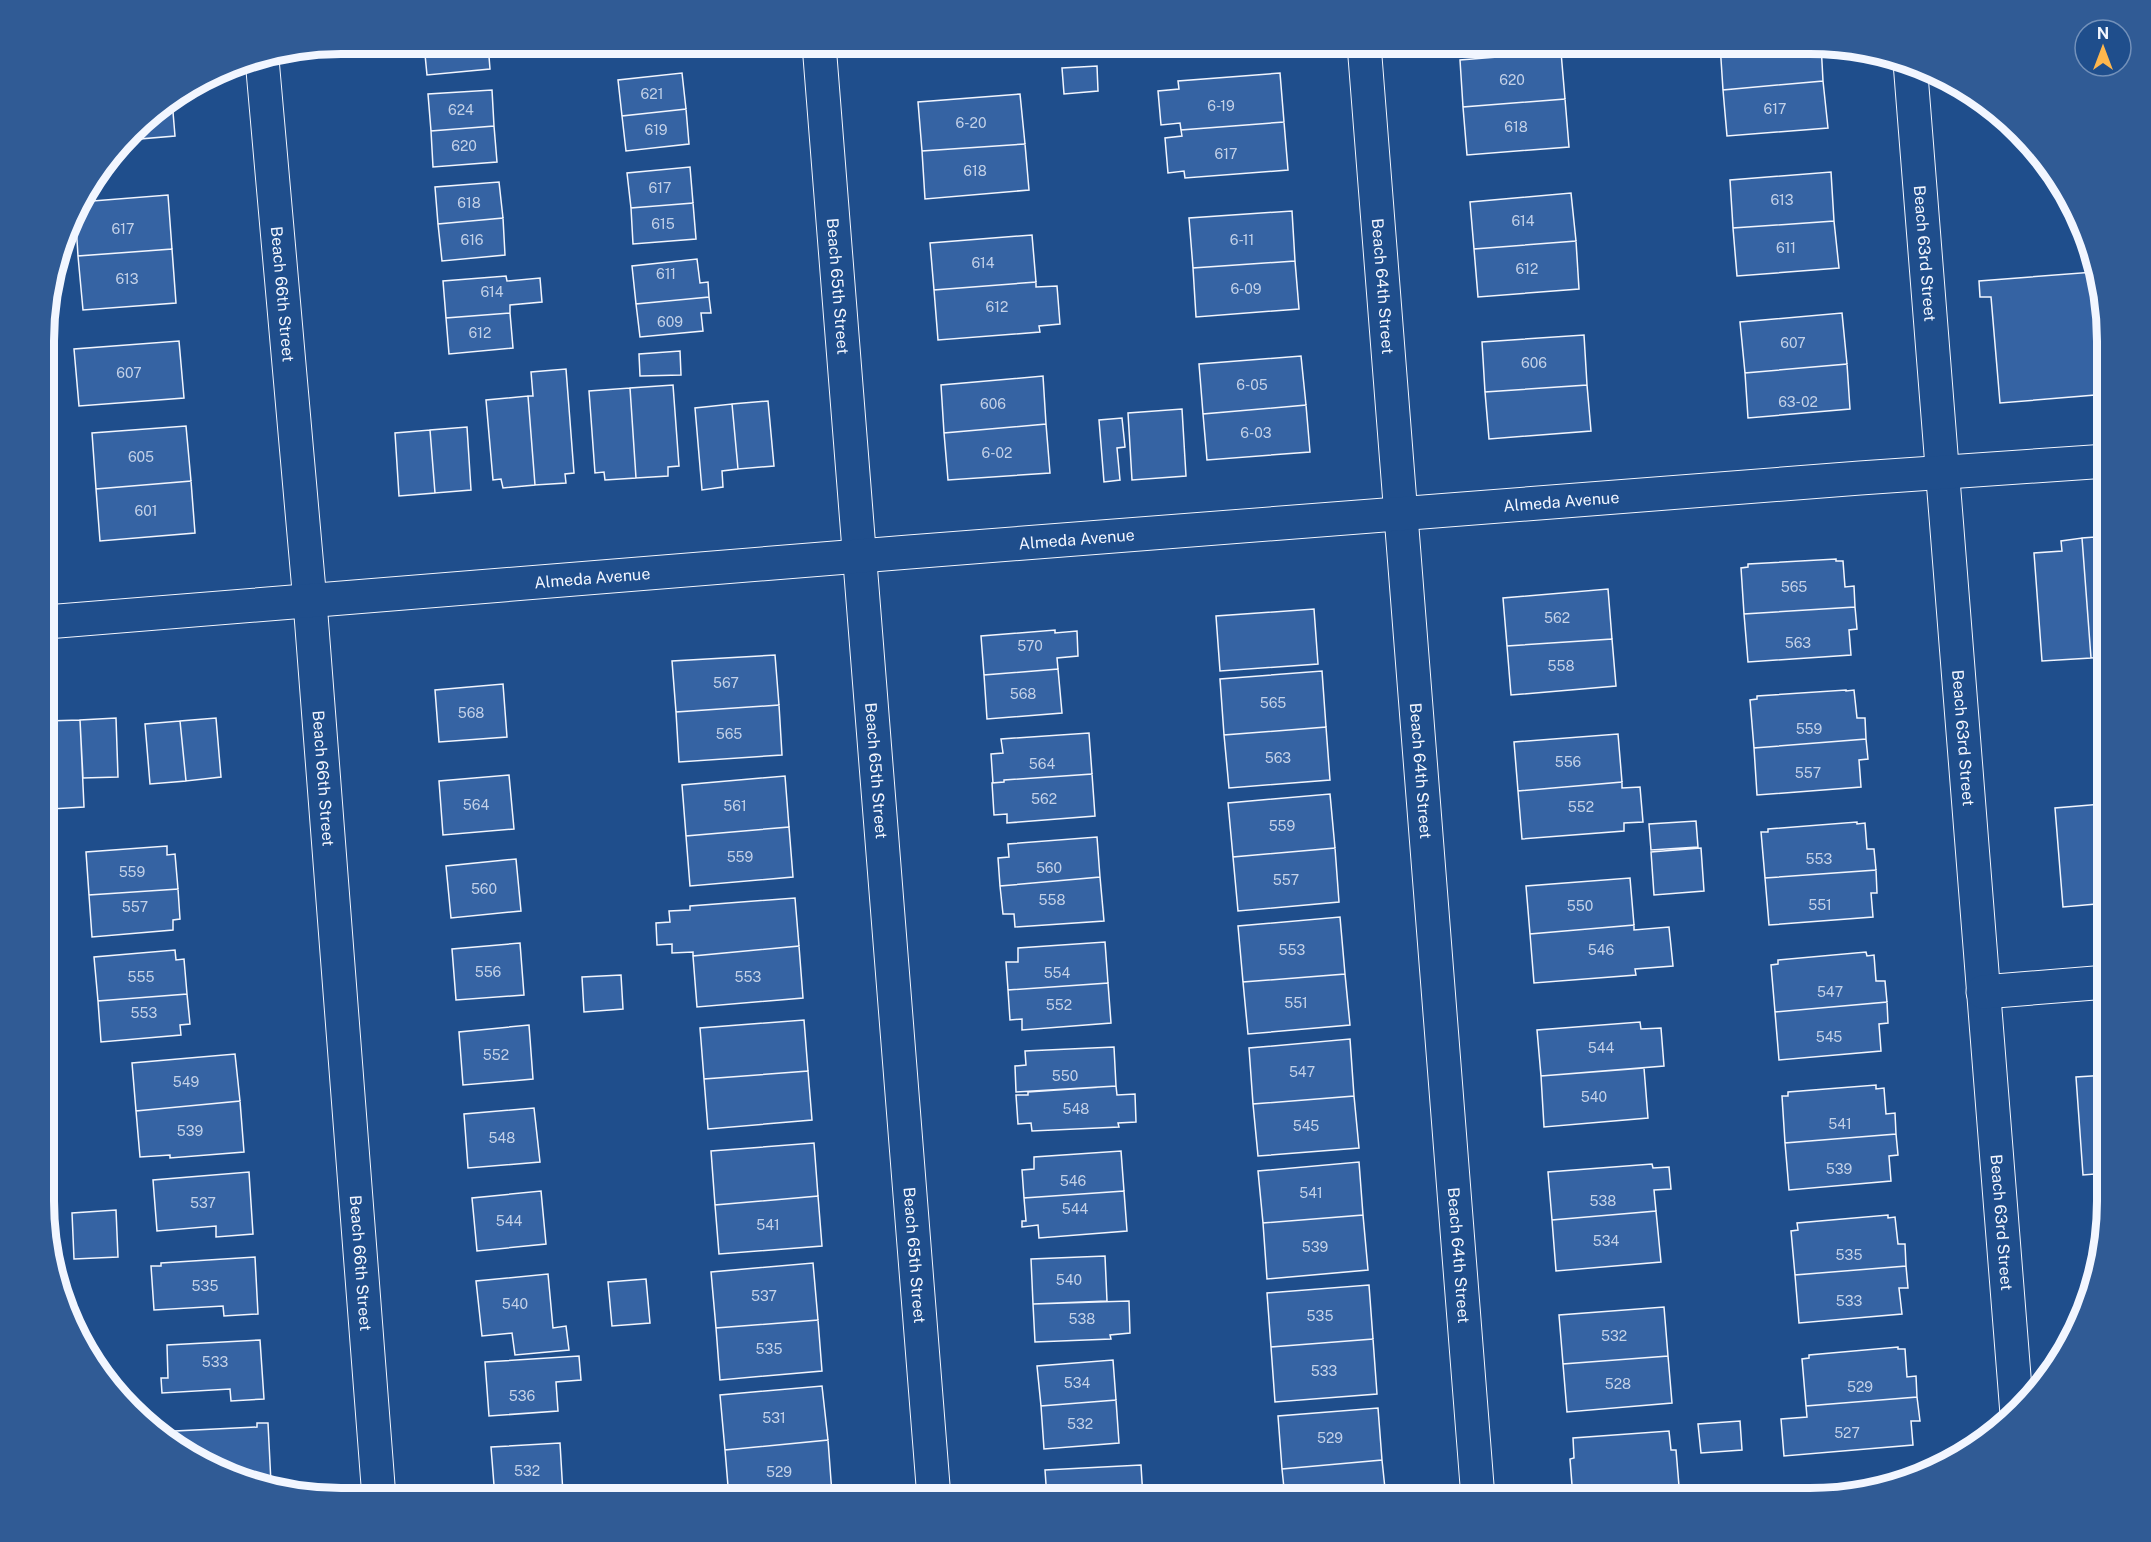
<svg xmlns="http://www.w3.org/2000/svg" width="2151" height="1542" font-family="'Public Sans',sans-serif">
	<rect width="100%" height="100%" fill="#1f4e8c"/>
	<path fill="#3563a3" stroke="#f2f6ff" stroke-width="1.5" d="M 424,44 L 488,44 L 490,69 L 427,75 Z
		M 598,44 L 695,44 L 696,55 L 681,56 L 681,52 L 599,57 Z
		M 915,44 L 1017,44 L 1018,49 L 916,56 Z
		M 1720,44 L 1821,44 L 1823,81 L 1723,90 Z
		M 1561,52 L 1565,99 L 1463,107 L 1460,60 Z
		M 1097,66 L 1098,91 L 1064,94 L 1062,68 Z
		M 682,73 L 686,109 L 622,116 L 618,80 Z
		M 1280,73 L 1284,122 L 1181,130 L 1180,123 L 1161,125 L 1158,91 L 1179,89 L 1178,81 Z
		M 1823,81 L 1828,128 L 1727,136 L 1723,90 Z
		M 492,90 L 494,126 L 431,131 L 428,94 Z
		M 1020,94 L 1025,144 L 922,151 L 918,102 Z
		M 1565,99 L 1569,147 L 1467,155 L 1463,107 Z
		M 172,100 L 175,136 L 127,140 L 145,118 Z
		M 686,109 L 689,144 L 626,151 L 622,116 Z
		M 1284,122 L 1288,170 L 1185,178 L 1184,171 L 1168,173 L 1165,138 L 1182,136 L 1181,130 Z
		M 494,126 L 497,162 L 433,167 L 431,131 Z
		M 1025,144 L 1029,190 L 925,199 L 922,151 Z
		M 690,167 L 693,203 L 631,208 L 627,173 Z
		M 1831,172 L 1834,221 L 1733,228 L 1730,180 Z
		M 499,182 L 503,218 L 438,224 L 435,187 Z
		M 1571,193 L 1576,241 L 1474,249 L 1470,202 Z
		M 168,195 L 172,249 L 78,256 L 75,208 L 80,202 Z
		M 693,203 L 696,239 L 633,244 L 631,208 Z
		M 1292,211 L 1295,261 L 1193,268 L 1189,218 Z
		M 503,218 L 505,255 L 442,261 L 438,224 Z
		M 1834,221 L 1839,268 L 1737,276 L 1733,228 Z
		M 1032,235 L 1036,282 L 934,290 L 930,243 Z
		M 1576,241 L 1579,289 L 1478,297 L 1474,249 Z
		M 172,249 L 176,303 L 83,310 L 78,256 Z
		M 697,259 L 700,283 L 708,282 L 709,297 L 636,304 L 632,266 Z
		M 1295,261 L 1299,309 L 1196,317 L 1193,268 Z
		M 2094,272 L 2107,322 L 2107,394 L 2000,403 L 1991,297 L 1980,297 L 1979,281 Z
		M 506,276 L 507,281 L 540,278 L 542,302 L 510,305 L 510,313 L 446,318 L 443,281 Z
		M 1036,282 L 1036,287 L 1057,286 L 1060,324 L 1039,326 L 1040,332 L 938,340 L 934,290 Z
		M 709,297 L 711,313 L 701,313 L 703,331 L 640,337 L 636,304 Z
		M 510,313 L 513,348 L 449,354 L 446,318 Z
		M 1842,313 L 1847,364 L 1745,373 L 1740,322 Z
		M 1584,335 L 1587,385 L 1485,392 L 1482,342 Z
		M 179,341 L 184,398 L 79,406 L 74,349 Z
		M 680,351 L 681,375 L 640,376 L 639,354 Z
		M 1301,356 L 1306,405 L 1203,414 L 1199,364 Z
		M 1847,364 L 1850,409 L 1748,418 L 1745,373 Z
		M 566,369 L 574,473 L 565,474 L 566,483 L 535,485 L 528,396 L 533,396 L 531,372 Z
		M 1043,376 L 1046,424 L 944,433 L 941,385 Z
		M 673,385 L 679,466 L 668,467 L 668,476 L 636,478 L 630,388 Z
		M 1587,385 L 1591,431 L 1489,439 L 1485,392 Z
		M 630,388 L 636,478 L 605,480 L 604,472 L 595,473 L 589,391 Z
		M 528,396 L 535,485 L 503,488 L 501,479 L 493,480 L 486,400 Z
		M 768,401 L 774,466 L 738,469 L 732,404 Z
		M 732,404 L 738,469 L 722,471 L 723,487 L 702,490 L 695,408 Z
		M 1306,405 L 1310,452 L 1207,460 L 1203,414 Z
		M 1182,409 L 1186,476 L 1132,480 L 1128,413 Z
		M 1122,418 L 1125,447 L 1117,448 L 1120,480 L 1104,482 L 1099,420 Z
		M 1046,424 L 1050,473 L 948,480 L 944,433 Z
		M 186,426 L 191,481 L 96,489 L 92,433 Z
		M 467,427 L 471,490 L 435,493 L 430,430 Z
		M 430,430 L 435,493 L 399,496 L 395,433 Z
		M 191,481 L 195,533 L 100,541 L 96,489 Z
		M 2095,537 L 2096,548 L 2107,547 L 2107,657 L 2091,658 L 2082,538 Z
		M 2082,538 L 2091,658 L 2042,661 L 2034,553 L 2062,551 L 2061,541 Z
		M 1836,559 L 1836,561 L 1843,561 L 1845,587 L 1854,586 L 1855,607 L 1744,614 L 1741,568 L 1748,567 L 1748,564 Z
		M 1608,589 L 1612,639 L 1507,646 L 1503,598 Z
		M 1855,607 L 1857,629 L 1849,630 L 1851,655 L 1748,662 L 1744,614 Z
		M 1314,609 L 1318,664 L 1220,671 L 1216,616 Z
		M 1055,630 L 1055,633 L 1077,631 L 1078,656 L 1057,658 L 1058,669 L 984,675 L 981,636 Z
		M 1612,639 L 1616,686 L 1511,695 L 1507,646 Z
		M 775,655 L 779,705 L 676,712 L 672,661 Z
		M 1058,669 L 1062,713 L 987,719 L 984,675 Z
		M 1322,671 L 1326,727 L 1224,735 L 1220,679 Z
		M 503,684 L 507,737 L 439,742 L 435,690 Z
		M 1846,690 L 1846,691 L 1854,690 L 1857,718 L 1865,718 L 1866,739 L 1754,748 L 1750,700 L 1757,699 L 1757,696 Z
		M 779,705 L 782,755 L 679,762 L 676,712 Z
		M 116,718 L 118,777 L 83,778 L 80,720 Z
		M 216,718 L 221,777 L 186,781 L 180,721 Z
		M 80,720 L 84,807 L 51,809 L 49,782 L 47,783 L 46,721 Z
		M 180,721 L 186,781 L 150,784 L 145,724 Z
		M 1326,727 L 1330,780 L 1229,788 L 1224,735 Z
		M 1089,733 L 1092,774 L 1004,780 L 1004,782 L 993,783 L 991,754 L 1003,753 L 1001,739 Z
		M 1618,734 L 1622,782 L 1518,791 L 1514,742 Z
		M 1866,739 L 1868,759 L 1859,760 L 1861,787 L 1757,795 L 1754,748 Z
		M 1092,774 L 1095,816 L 1007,823 L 1007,814 L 994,815 L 992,783 L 1004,782 L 1004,780 Z
		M 509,775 L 514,829 L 443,835 L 439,781 Z
		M 785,776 L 789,827 L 686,836 L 682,785 Z
		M 1622,782 L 1622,788 L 1640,787 L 1643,822 L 1624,823 L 1624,831 L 1522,839 L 1518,791 Z
		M 1330,794 L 1335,848 L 1233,857 L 1228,803 Z
		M 2102,804 L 2107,804 L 2107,868 Z
		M 2102,804 L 2107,868 L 2107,903 L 2063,907 L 2055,808 Z
		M 1696,821 L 1698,847 L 1651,850 L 1649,824 Z
		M 1857,822 L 1857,824 L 1865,823 L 1867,849 L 1874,849 L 1876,870 L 1765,878 L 1761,832 L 1768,832 L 1768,829 Z
		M 789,827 L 793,877 L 690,886 L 686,836 Z
		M 1097,837 L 1100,877 L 1000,886 L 998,858 L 1009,857 L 1008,844 Z
		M 167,846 L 167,855 L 175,854 L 178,889 L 89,895 L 86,852 Z
		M 1335,848 L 1339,902 L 1238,911 L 1233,857 Z
		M 1701,848 L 1704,891 L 1654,895 L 1651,852 Z
		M 516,859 L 521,911 L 451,918 L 446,866 Z
		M 1876,870 L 1877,893 L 1871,893 L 1873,917 L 1769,925 L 1765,878 Z
		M 1100,877 L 1104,921 L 1015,927 L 1014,914 L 1003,914 L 1000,886 Z
		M 1630,878 L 1634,925 L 1530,934 L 1526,886 Z
		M 178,889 L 180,919 L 173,920 L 173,930 L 92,937 L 89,895 Z
		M 795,898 L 799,946 L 693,956 L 693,952 L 672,953 L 672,944 L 657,945 L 656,923 L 670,922 L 669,911 L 690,910 L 690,906 Z
		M 1340,917 L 1345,974 L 1243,982 L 1238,926 Z
		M 1634,925 L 1634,930 L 1669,927 L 1673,966 L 1635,969 L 1636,975 L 1534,983 L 1530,934 Z
		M 1105,942 L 1108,983 L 1008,990 L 1006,962 L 1018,962 L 1018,948 Z
		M 520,943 L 524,995 L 456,1000 L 452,949 Z
		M 799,946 L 803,998 L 697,1007 L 693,956 Z
		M 175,950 L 176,960 L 184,959 L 187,994 L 98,1001 L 94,957 Z
		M 1866,952 L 1867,956 L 1874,955 L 1876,981 L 1885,981 L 1887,1002 L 1775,1012 L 1771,965 L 1778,964 L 1778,960 Z
		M 1345,974 L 1350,1025 L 1248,1034 L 1243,982 Z
		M 621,975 L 623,1009 L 584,1012 L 582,977 Z
		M 1108,983 L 1111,1023 L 1022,1030 L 1022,1019 L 1010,1020 L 1008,990 Z
		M 187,994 L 190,1024 L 180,1025 L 181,1035 L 101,1042 L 98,1001 Z
		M 1887,1002 L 1888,1023 L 1879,1024 L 1881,1051 L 1779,1060 L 1775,1012 Z
		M 804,1020 L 808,1071 L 704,1079 L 700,1028 Z
		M 1640,1022 L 1641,1029 L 1661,1028 L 1664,1066 L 1541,1076 L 1537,1030 Z
		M 529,1025 L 533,1079 L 463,1085 L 459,1032 Z
		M 1350,1039 L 1354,1096 L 1253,1104 L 1249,1048 Z
		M 1114,1047 L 1116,1086 L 1016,1092 L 1015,1066 L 1026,1065 L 1025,1051 Z
		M 235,1054 L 240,1101 L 136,1111 L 132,1063 Z
		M 1644,1068 L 1648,1118 L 1544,1127 L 1541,1076 Z
		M 808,1071 L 812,1120 L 708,1129 L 704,1079 Z
		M 2107,1075 L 2107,1173 L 2083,1175 L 2076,1077 Z
		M 1876,1085 L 1876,1089 L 1884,1088 L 1886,1114 L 1895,1113 L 1896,1134 L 1785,1143 L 1782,1096 L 1788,1096 L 1788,1092 Z
		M 1116,1086 L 1117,1095 L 1135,1094 L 1136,1122 L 1118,1123 L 1119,1127 L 1032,1131 L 1031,1123 L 1018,1124 L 1016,1095 L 1028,1095 L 1028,1092 Z
		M 1354,1096 L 1359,1148 L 1258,1156 L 1253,1104 Z
		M 240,1101 L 244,1152 L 170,1158 L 170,1155 L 140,1157 L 136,1111 Z
		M 534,1108 L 540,1162 L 468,1168 L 464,1114 Z
		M 1896,1134 L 1898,1155 L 1889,1156 L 1891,1181 L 1789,1190 L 1785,1143 Z
		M 814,1143 L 818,1196 L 715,1205 L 711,1151 Z
		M 1121,1151 L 1124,1191 L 1024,1198 L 1022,1170 L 1034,1169 L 1034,1157 Z
		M 1359,1162 L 1363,1215 L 1263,1223 L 1258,1171 Z
		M 1652,1164 L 1653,1168 L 1669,1167 L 1671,1189 L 1654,1190 L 1656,1211 L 1552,1220 L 1548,1172 Z
		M 249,1172 L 253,1234 L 216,1237 L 216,1226 L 157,1231 L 153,1180 Z
		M 541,1191 L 546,1244 L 477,1251 L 472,1198 Z
		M 1124,1191 L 1127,1231 L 1039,1238 L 1038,1225 L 1022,1227 L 1022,1221 L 1026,1221 L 1024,1198 Z
		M 818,1196 L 822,1246 L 719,1254 L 715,1205 Z
		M 116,1210 L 118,1257 L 74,1259 L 72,1213 Z
		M 1656,1211 L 1661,1262 L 1556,1271 L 1552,1220 Z
		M 1363,1215 L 1368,1270 L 1267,1279 L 1263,1223 Z
		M 1888,1215 L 1888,1218 L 1895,1217 L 1898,1244 L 1905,1244 L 1906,1266 L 1795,1275 L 1791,1231 L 1798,1230 L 1797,1223 Z
		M 1105,1256 L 1107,1301 L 1033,1304 L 1031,1259 Z
		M 255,1257 L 258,1314 L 224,1316 L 223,1306 L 154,1310 L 151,1266 L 161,1266 L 161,1263 Z
		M 813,1263 L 818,1320 L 716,1328 L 711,1272 Z
		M 1906,1266 L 1908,1288 L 1899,1288 L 1902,1314 L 1799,1323 L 1795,1275 Z
		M 548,1274 L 553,1328 L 566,1326 L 569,1350 L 515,1355 L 512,1333 L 482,1336 L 476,1281 Z
		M 646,1279 L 650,1323 L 612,1326 L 608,1282 Z
		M 1369,1285 L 1373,1339 L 1271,1347 L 1267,1293 Z
		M 1129,1301 L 1130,1333 L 1110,1335 L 1111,1339 L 1035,1342 L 1033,1304 Z
		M 1664,1307 L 1668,1356 L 1563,1364 L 1559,1315 Z
		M 818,1320 L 822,1371 L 720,1380 L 716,1328 Z
		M 1373,1339 L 1377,1394 L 1275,1402 L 1271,1347 Z
		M 260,1340 L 264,1399 L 231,1401 L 230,1389 L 162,1393 L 161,1378 L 168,1378 L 167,1345 Z
		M 1898,1347 L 1898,1349 L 1905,1349 L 1907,1377 L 1916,1376 L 1917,1397 L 1806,1406 L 1802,1359 L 1809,1358 L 1809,1355 Z
		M 579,1356 L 581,1380 L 556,1382 L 558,1411 L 489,1416 L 485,1362 Z
		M 1668,1356 L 1672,1403 L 1567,1412 L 1563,1364 Z
		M 1113,1360 L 1116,1400 L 1041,1406 L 1037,1366 Z
		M 822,1386 L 828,1440 L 725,1450 L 720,1395 Z
		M 1917,1397 L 1920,1421 L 1911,1421 L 1913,1445 L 1784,1456 L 1781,1419 L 1807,1417 L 1806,1406 Z
		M 1116,1400 L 1119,1443 L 1044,1449 L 1041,1406 Z
		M 1378,1408 L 1382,1460 L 1282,1469 L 1278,1416 Z
		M 1740,1421 L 1742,1450 L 1701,1453 L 1698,1424 Z
		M 257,1423 L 268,1423 L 271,1483 L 245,1483 L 235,1478 L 235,1475 L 232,1476 L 160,1437 L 155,1432 L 257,1427 Z
		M 1669,1431 L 1671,1450 L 1676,1450 L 1680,1498 L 1573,1498 L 1570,1459 L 1574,1458 L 1573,1438 Z
		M 828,1440 L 832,1494 L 791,1498 L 729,1498 L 725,1450 Z
		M 560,1443 L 563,1494 L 495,1498 L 491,1447 Z
		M 1382,1460 L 1386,1498 L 1285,1498 L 1282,1469 Z
		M 1141,1465 L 1143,1498 L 1047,1498 L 1045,1470 Z
		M 1909,1478 L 1909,1480 L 1887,1488 L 1813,1498 L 1812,1489 L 1819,1489 L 1819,1486 Z"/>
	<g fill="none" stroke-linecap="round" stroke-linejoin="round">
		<g stroke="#f2f6ff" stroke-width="35">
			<g id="street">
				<path id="s1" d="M 819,44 L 934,1498"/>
				<path id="s2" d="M 1364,44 L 1478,1498"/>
				<path id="s3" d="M 262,59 L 310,602 L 379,1498"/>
				<path id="s4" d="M 1910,62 L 2017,1414"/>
				<path id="s5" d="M 46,622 L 909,552 L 1860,478 L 2107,461"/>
				<path d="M 1983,992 L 2107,982"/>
			</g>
		</g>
		<use href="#street" stroke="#1f4e8c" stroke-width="33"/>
	</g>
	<g text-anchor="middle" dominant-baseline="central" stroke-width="4.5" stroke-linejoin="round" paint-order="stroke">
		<g font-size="14" fill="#c3d1e8">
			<text x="1512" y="80">620</text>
			<text x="652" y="94">621</text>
			<text x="1221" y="106">6-19</text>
			<text x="1775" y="109">617</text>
			<text x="461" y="110">624</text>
			<text x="971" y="123">6-20</text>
			<text x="1516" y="127">618</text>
			<text x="656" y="130">619</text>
			<text x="464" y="146">620</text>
			<text x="1226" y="154">617</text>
			<text x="975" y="171">618</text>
			<text x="660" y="188">617</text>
			<text x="1782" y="200">613</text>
			<text x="469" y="203">618</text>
			<text x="1523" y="221">614</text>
			<text x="663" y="224">615</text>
			<text x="123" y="229">617</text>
			<text x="472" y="240">616</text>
			<text x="1242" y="240">6-11</text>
			<text x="1786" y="248">611</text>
			<text x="983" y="263">614</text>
			<text x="1527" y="269">612</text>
			<text x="666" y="274">611</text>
			<text x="127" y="279">613</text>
			<text x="1246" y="289">6-09</text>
			<text x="492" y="292">614</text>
			<text x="997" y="307">612</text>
			<text x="670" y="322">609</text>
			<text x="480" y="333">612</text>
			<text x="1793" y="343">607</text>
			<text x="1534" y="363">606</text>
			<text x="129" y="373">607</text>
			<text x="1252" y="385">6-05</text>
			<text x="1798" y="402">63-02</text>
			<text x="993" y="404">606</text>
			<text x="1256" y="433">6-03</text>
			<text x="997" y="453">6-02</text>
			<text x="141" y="457">605</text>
			<text x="146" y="511">601</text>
			<text x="1794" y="587">565</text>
			<text x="1557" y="618">562</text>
			<text x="1798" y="643">563</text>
			<text x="1030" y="646">570</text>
			<text x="1561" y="666">558</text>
			<text x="726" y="683">567</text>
			<text x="1023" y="694">568</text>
			<text x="1273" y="703">565</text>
			<text x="471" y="713">568</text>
			<text x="1809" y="729">559</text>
			<text x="729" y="734">565</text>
			<text x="1278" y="758">563</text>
			<text x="1568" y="762">556</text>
			<text x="1042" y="764">564</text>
			<text x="1808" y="773">557</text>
			<text x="1044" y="799">562</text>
			<text x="476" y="805">564</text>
			<text x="735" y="806">561</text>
			<text x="1581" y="807">552</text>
			<text x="1282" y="826">559</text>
			<text x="740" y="857">559</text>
			<text x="1819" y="859">553</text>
			<text x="1049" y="868">560</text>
			<text x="132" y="872">559</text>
			<text x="1286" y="880">557</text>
			<text x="484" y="889">560</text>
			<text x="1052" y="900">558</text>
			<text x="1820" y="905">551</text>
			<text x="1580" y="906">550</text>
			<text x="135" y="907">557</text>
			<text x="1292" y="950">553</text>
			<text x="1601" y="950">546</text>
			<text x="488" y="972">556</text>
			<text x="1057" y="973">554</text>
			<text x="141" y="977">555</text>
			<text x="748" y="977">553</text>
			<text x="1830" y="992">547</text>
			<text x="1296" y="1003">551</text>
			<text x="1059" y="1005">552</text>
			<text x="144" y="1013">553</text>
			<text x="1829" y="1037">545</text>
			<text x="1601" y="1048">544</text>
			<text x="496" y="1055">552</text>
			<text x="1302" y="1072">547</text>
			<text x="1065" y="1076">550</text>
			<text x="186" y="1082">549</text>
			<text x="1594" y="1097">540</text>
			<text x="1076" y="1109">548</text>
			<text x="1840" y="1124">541</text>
			<text x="1306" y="1126">545</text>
			<text x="190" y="1131">539</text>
			<text x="502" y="1138">548</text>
			<text x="1839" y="1169">539</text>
			<text x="1073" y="1181">546</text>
			<text x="1311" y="1193">541</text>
			<text x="1603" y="1201">538</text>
			<text x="203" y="1203">537</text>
			<text x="1075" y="1209">544</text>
			<text x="509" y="1221">544</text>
			<text x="768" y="1225">541</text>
			<text x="1606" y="1241">534</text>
			<text x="1315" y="1247">539</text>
			<text x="1849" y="1255">535</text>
			<text x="1069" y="1280">540</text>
			<text x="205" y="1286">535</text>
			<text x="764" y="1296">537</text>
			<text x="1849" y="1301">533</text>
			<text x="515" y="1304">540</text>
			<text x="1320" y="1316">535</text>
			<text x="1082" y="1319">538</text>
			<text x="1614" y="1336">532</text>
			<text x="769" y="1349">535</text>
			<text x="215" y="1362">533</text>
			<text x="1324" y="1371">533</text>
			<text x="1077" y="1383">534</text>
			<text x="1618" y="1384">528</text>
			<text x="1860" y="1387">529</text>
			<text x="522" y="1396">536</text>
			<text x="774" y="1418">531</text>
			<text x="1080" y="1424">532</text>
			<text x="1847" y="1433">527</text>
			<text x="1330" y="1438">529</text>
			<text x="527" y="1471">532</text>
			<text x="779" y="1472">529</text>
		</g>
		<g font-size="16" fill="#f2f6ff" stroke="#1f4e8c">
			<text stroke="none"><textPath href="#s4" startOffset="192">Beach 63rd Street</textPath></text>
			<text stroke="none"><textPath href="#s1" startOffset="243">Beach 65th Street</textPath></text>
			<text stroke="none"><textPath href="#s2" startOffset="243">Beach 64th Street</textPath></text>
			<text stroke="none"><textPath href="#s3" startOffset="236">Beach 66th Street</textPath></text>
			<text stroke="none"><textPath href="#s5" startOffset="1520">Almeda Avenue</textPath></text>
			<text stroke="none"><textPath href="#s5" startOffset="1034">Almeda Avenue</textPath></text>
			<text stroke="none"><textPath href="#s5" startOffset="548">Almeda Avenue</textPath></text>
			<text stroke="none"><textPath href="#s4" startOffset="678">Beach 63rd Street</textPath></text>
			<text stroke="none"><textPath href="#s1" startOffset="729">Beach 65th Street</textPath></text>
			<text stroke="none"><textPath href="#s2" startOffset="729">Beach 64th Street</textPath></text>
			<text stroke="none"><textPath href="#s3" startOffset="722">Beach 66th Street</textPath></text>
			<text stroke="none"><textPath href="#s4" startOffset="1164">Beach 63rd Street</textPath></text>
			<text stroke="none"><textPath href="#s1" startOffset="1215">Beach 65th Street</textPath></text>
			<text stroke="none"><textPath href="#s2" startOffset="1215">Beach 64th Street</textPath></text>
			<text stroke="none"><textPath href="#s3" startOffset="1208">Beach 66th Street</textPath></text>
		</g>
	</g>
	<path d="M0 0H2151V1542H0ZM341 54H1810A287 287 0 0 1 2097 341V1201A287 287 0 0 1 1810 1488H341A287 287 0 0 1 54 1201V341A287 287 0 0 1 341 54Z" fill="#305b95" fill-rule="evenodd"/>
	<path fill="none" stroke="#f2f6ff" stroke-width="8" d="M341 54H1810A287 287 0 0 1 2097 341V1201A287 287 0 0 1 1810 1488H341A287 287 0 0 1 54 1201V341A287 287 0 0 1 341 54Z"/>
	<g transform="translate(2103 48)"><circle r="28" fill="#1f4e8c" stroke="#7391ba" stroke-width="1.5"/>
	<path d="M0-4.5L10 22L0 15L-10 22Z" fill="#ffb74d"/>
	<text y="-9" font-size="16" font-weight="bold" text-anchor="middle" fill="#f2f6ff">N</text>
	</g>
</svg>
